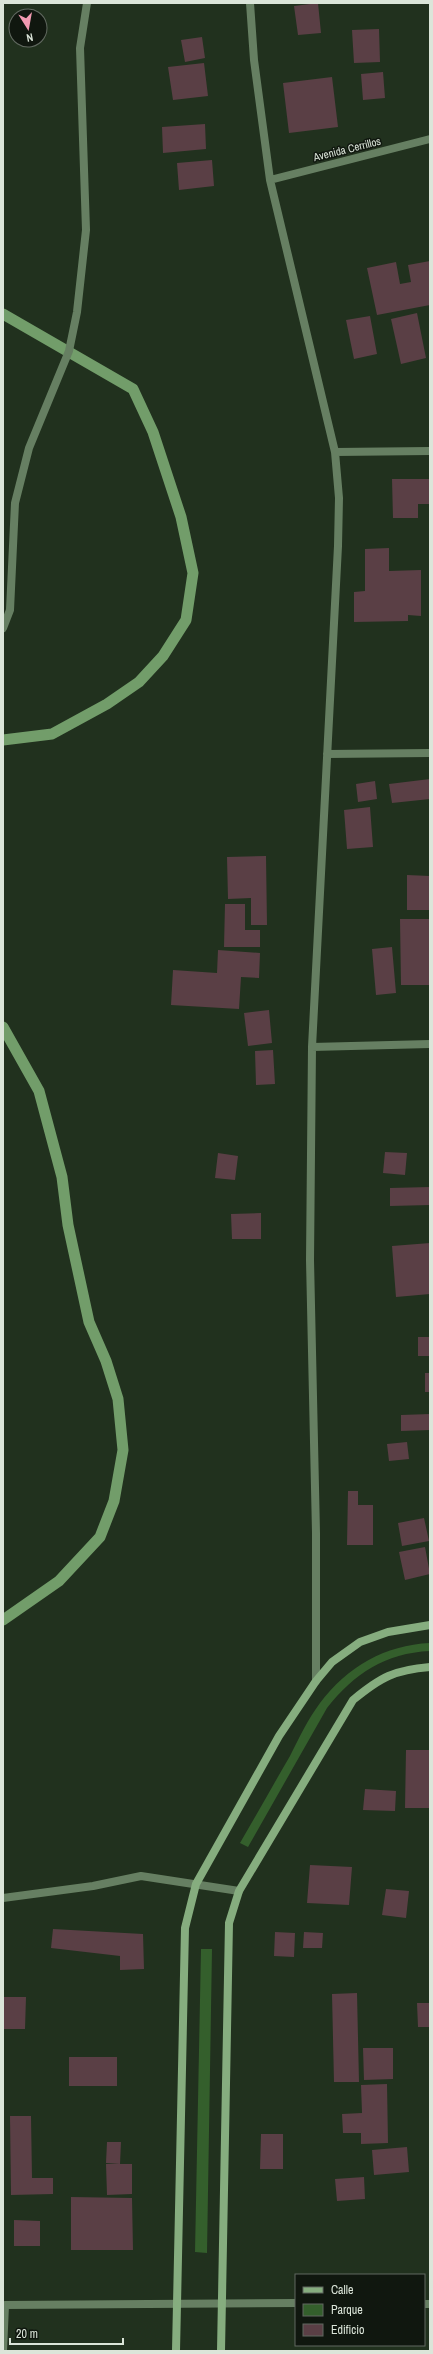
<svg xmlns="http://www.w3.org/2000/svg" width="433" height="2354" font-family="'Archivo Narrow',sans-serif">
	<rect width="100%" height="100%" fill="#21311e"/>
	<path fill="#345f2c" d="M 430,1643 L 430,1651 C 385,1653 354,1674 327,1708 L 248,1847 L 240,1843 C 257,1814 273,1785 290,1756 C 299,1738 308,1719 320,1703 C 347,1667 385,1645 430,1643 Z
		M 201,1949 L 212,1949 L 207,2253 L 195,2252 Z"/>
	<g fill="none" stroke-linecap="round" stroke-linejoin="round">
		<path stroke="#729d6a" stroke-width="11" d="M 3,314 L 133,389 L 153,432 L 181,517 L 193,573 L 186,620 L 163,656 L 139,682 L 107,704 L 52,734 L 3,740
			M 3,1027 L 39,1091 L 62,1177 L 68,1225 L 89,1322 L 106,1361 L 118,1399 L 123,1450 L 114,1501 L 100,1537 L 59,1581 L 3,1620"/>
	</g>
	<path fill="#5a3f45" d="M 318,3 L 321,33 L 298,35 L 294,6 Z
		M 379,29 L 380,62 L 354,63 L 352,30 Z
		M 202,37 L 205,58 L 185,62 L 181,40 Z
		M 204,63 L 208,96 L 173,100 L 168,67 Z
		M 383,72 L 385,98 L 363,100 L 361,74 Z
		M 332,77 L 338,127 L 289,133 L 283,83 Z
		M 205,124 L 206,149 L 163,153 L 162,127 Z
		M 212,160 L 214,186 L 179,190 L 177,163 Z
		M 430,261 L 430,305 L 377,315 L 367,268 L 396,262 L 400,284 L 411,282 L 408,265 Z
		M 417,313 L 426,358 L 401,364 L 391,319 Z
		M 370,316 L 377,354 L 354,359 L 346,320 Z
		M 392,479 L 430,479 L 430,504 L 418,504 L 418,518 L 393,518 Z
		M 389,548 L 389,571 L 421,570 L 421,616 L 408,615 L 408,621 L 354,622 L 354,592 L 365,591 L 365,549 Z
		M 430,779 L 430,799 L 392,803 L 389,784 Z
		M 375,781 L 377,799 L 358,802 L 356,784 Z
		M 370,807 L 373,847 L 347,849 L 344,810 Z
		M 266,856 L 267,925 L 251,925 L 251,898 L 228,899 L 227,857 Z
		M 407,875 L 430,876 L 430,910 L 407,910 Z
		M 225,904 L 245,904 L 245,930 L 260,930 L 260,947 L 224,947 Z
		M 400,919 L 430,919 L 430,985 L 401,985 Z
		M 392,947 L 396,993 L 376,995 L 372,949 Z
		M 218,950 L 260,953 L 259,978 L 241,977 L 239,1009 L 171,1005 L 173,970 L 217,973 Z
		M 269,1010 L 272,1043 L 248,1046 L 244,1013 Z
		M 273,1050 L 275,1084 L 256,1085 L 255,1051 Z
		M 385,1152 L 407,1153 L 405,1175 L 383,1173 Z
		M 218,1153 L 238,1156 L 235,1180 L 215,1178 Z
		M 430,1187 L 430,1205 L 390,1206 L 390,1188 Z
		M 261,1213 L 261,1239 L 232,1239 L 231,1214 Z
		M 430,1243 L 430,1294 L 396,1297 L 392,1246 Z
		M 418,1337 L 430,1337 L 430,1356 L 418,1356 Z
		M 425,1373 L 430,1373 L 430,1392 L 425,1392 Z
		M 430,1414 L 430,1430 L 401,1431 L 401,1415 Z
		M 407,1442 L 409,1459 L 389,1461 L 387,1444 Z
		M 348,1491 L 358,1491 L 358,1505 L 373,1505 L 373,1545 L 347,1545 Z
		M 424,1518 L 429,1541 L 402,1546 L 398,1523 Z
		M 425,1547 L 430,1574 L 405,1580 L 399,1552 Z
		M 406,1750 L 430,1750 L 430,1808 L 405,1808 Z
		M 365,1789 L 396,1791 L 395,1811 L 363,1810 Z
		M 310,1865 L 352,1867 L 349,1905 L 307,1903 Z
		M 386,1889 L 409,1891 L 406,1918 L 382,1915 Z
		M 53,1929 L 143,1934 L 144,1969 L 120,1970 L 120,1956 L 51,1948 Z
		M 275,1932 L 295,1933 L 294,1957 L 274,1956 Z
		M 304,1932 L 323,1933 L 322,1948 L 303,1948 Z
		M 357,1993 L 359,2082 L 334,2082 L 332,1994 Z
		M 3,1997 L 26,1997 L 25,2029 L 3,2029 Z
		M 417,2003 L 430,2003 L 430,2027 L 418,2027 Z
		M 363,2048 L 393,2048 L 393,2079 L 364,2080 Z
		M 69,2057 L 117,2057 L 117,2086 L 69,2086 Z
		M 387,2084 L 388,2143 L 361,2144 L 361,2133 L 343,2133 L 342,2114 L 362,2113 L 361,2085 Z
		M 10,2116 L 31,2116 L 32,2178 L 53,2178 L 53,2194 L 11,2195 Z
		M 261,2134 L 283,2134 L 283,2169 L 260,2169 Z
		M 107,2142 L 121,2142 L 120,2164 L 106,2163 Z
		M 407,2147 L 409,2172 L 374,2175 L 372,2150 Z
		M 106,2164 L 132,2164 L 132,2194 L 107,2195 Z
		M 364,2177 L 365,2199 L 337,2201 L 335,2179 Z
		M 71,2197 L 132,2198 L 133,2250 L 71,2250 Z
		M 14,2220 L 40,2221 L 40,2246 L 14,2246 Z"/>
	<g fill="none" stroke-linecap="round" stroke-linejoin="round">
		<path stroke="#667f62" stroke-width="8" d="M 250,3 L 254,60 L 270,180 L 335,452 L 339,498 L 338,546 L 312,1047 L 310,1260 L 316,1533 L 316,1681
			M 270,180 L 430,139
			M 335,452 L 430,451
			M 3,628 L 10,610 L 15,503 L 29,448 L 69,351 L 77,312 L 86,230 L 80,48 L 87,3
			M 327,754 L 430,753
			M 312,1047 L 430,1044
			M 3,1898 L 93,1886 L 141,1876 L 239,1891
			M 424,2304 L 430,2304
			M 3,2351 L 5,2305 L 296,2303"/>
		<path stroke="#86ad7f" stroke-width="8" d="M 176,2351 L 185,1928 L 196,1884 L 279,1736 L 316,1681 L 332,1662 L 360,1642 L 388,1632 L 430,1625
			M 221,2351 L 229,1923 L 239,1891 L 353,1700 C 381,1677 394,1670 430,1667"/>
	</g>
	<g text-anchor="middle" dominant-baseline="central" stroke-width="3" stroke-linejoin="round" paint-order="stroke">
		<g font-size="11" fill="#dbe5d9" stroke="#10170f">
			<text transform="translate(347 149) rotate(-14)">Avenida Cerrillos</text>
		</g>
	</g>
	<rect width="433" height="2354" fill="none" stroke="#dbe5d9" stroke-width="8"/>
	<rect x="295" y="2274" width="130" height="72" fill="#10170f" stroke="#616960"/>
	<rect x="303" y="2287" width="20" height="6" fill="#86ad7f" stroke="#616960"/>
	<text x="331" y="2294" font-size="12" fill="#dbe5d9">Calle</text>
	<rect x="303" y="2304" width="20" height="12" fill="#345f2c" stroke="#616960"/>
	<text x="331" y="2314" font-size="12" fill="#dbe5d9">Parque</text>
	<rect x="303" y="2324" width="20" height="12" fill="#5a3f45" stroke="#616960"/>
	<text x="331" y="2334" font-size="12" fill="#dbe5d9">Edificio</text>
	<g transform="translate(28 28) rotate(169)"><circle r="19" fill="#10170f" stroke="#616960"/>
	<path d="M0-3L7 15L0 10L-7 15Z" fill="#f19ab1"/>
	<text y="-6" font-size="11" font-weight="bold" text-anchor="middle" fill="#dbe5d9">N</text>
	</g>
	<path d="M10 2338v6h113v-6" fill="none" stroke="#dbe5d9" stroke-width="2"/>
	<text x="16" y="2338" font-size="12" fill="#dbe5d9" stroke="#10170f" stroke-width="3" paint-order="stroke">20 m</text>
</svg>
